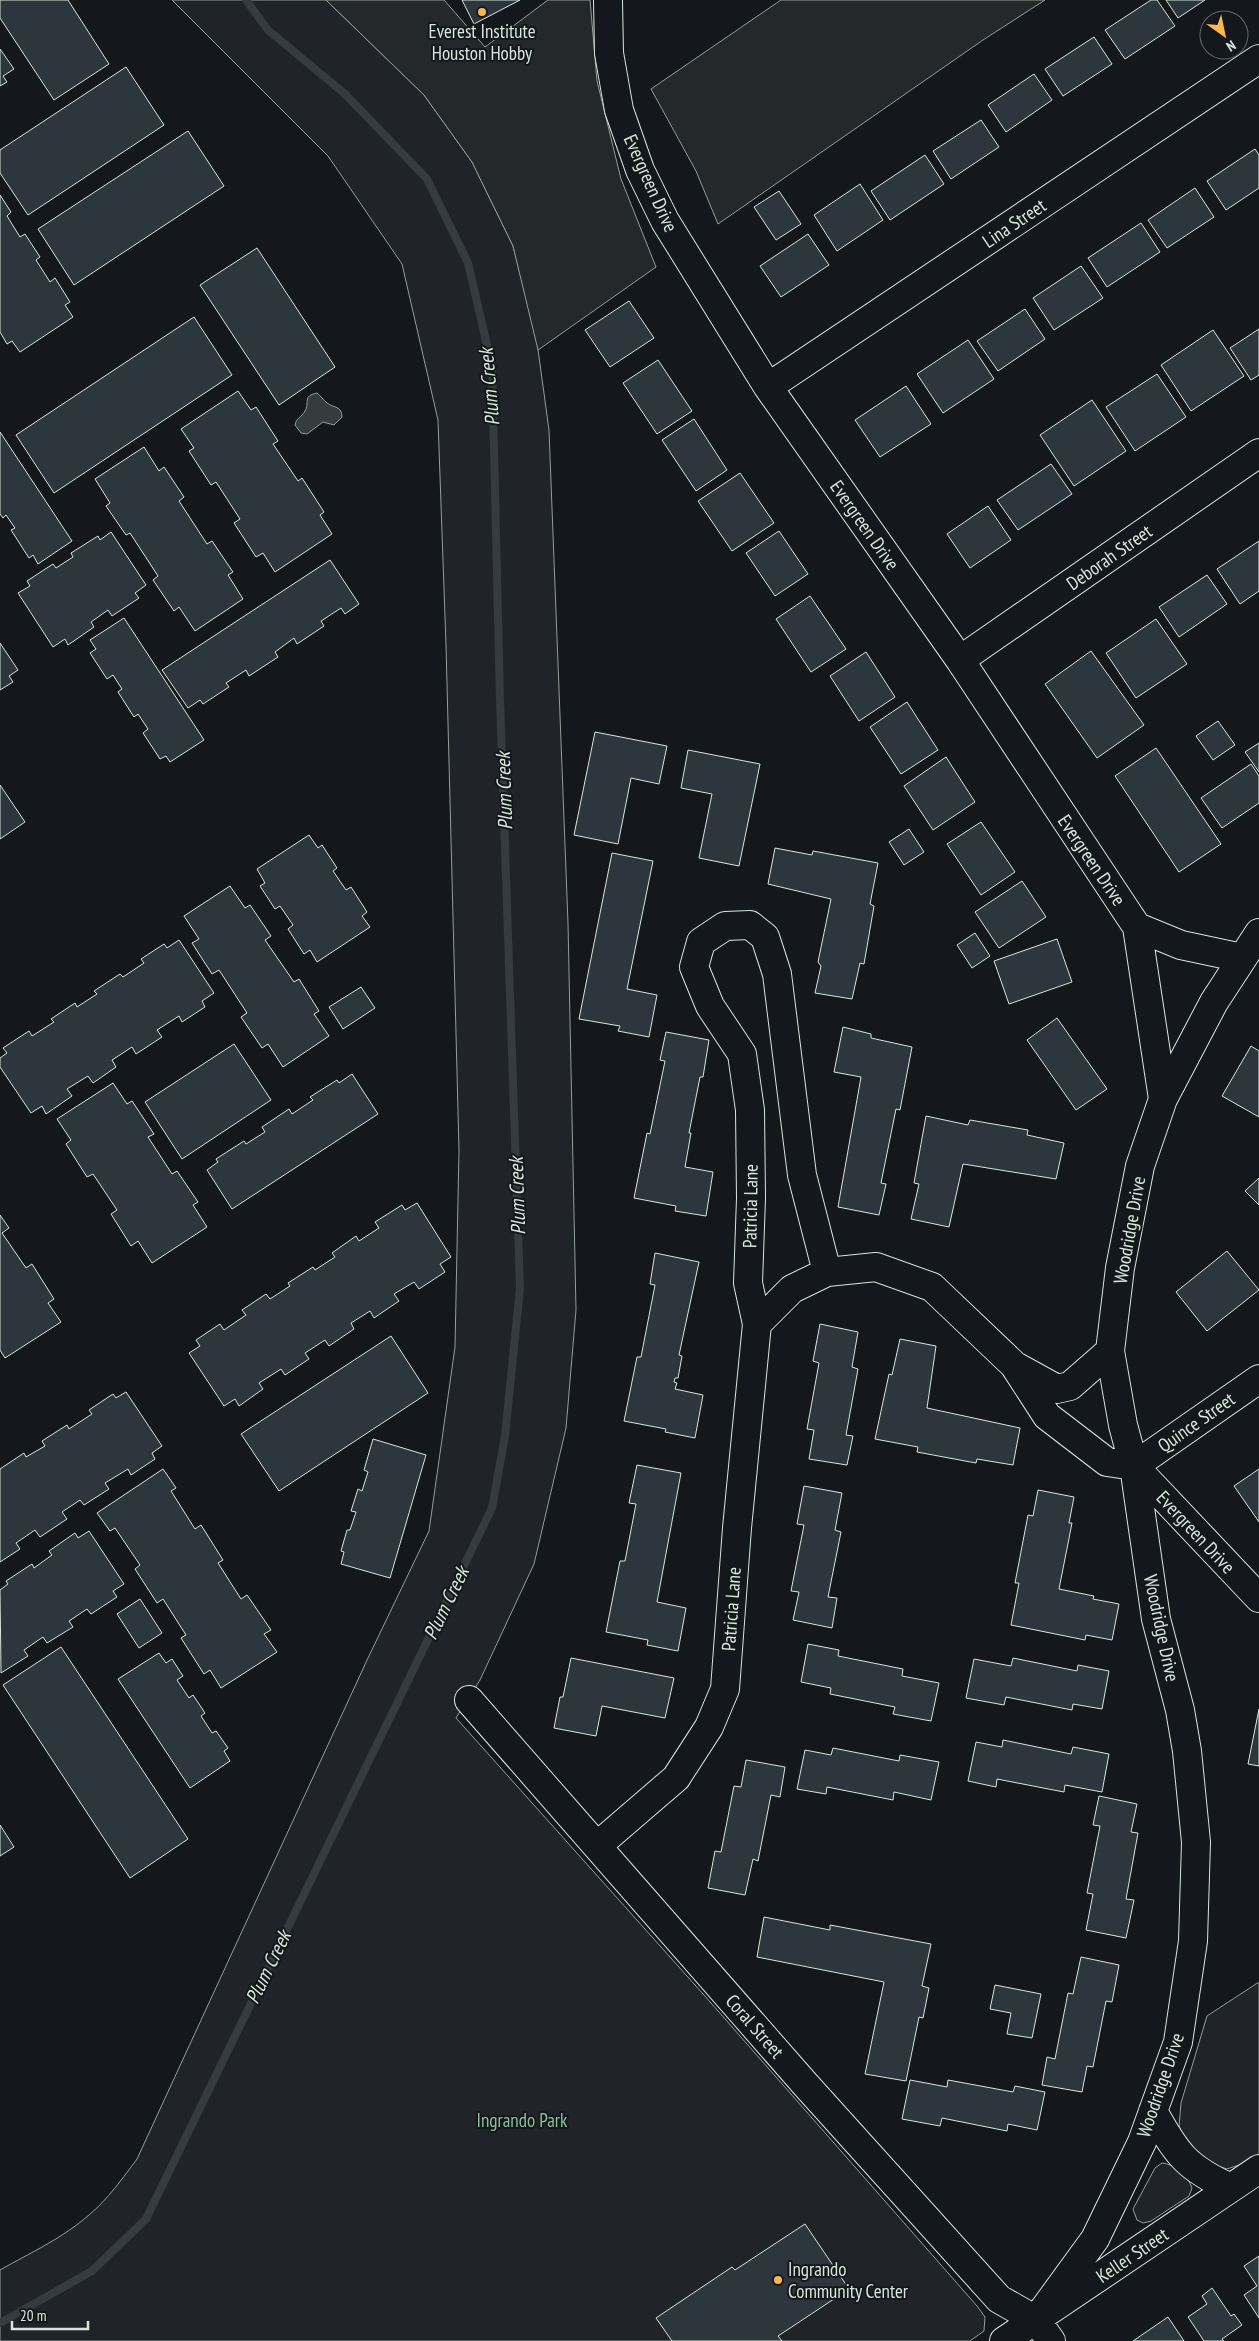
<svg xmlns="http://www.w3.org/2000/svg" width="1259" height="2341" font-family="'PT Sans Narrow',sans-serif">
	<rect width="100%" height="100%" fill="#14181c"/>
	<path fill="#202428" stroke="#939e99" d="M 172,0 L 326,0 L 424,95 L 472,162 L 513,246 L 536,335 L 549,430 L 568,923 L 576,1310 L 566,1428 L 534,1564 L 480,1680 L 456,1718 L 704,1995 L 977,2306 L 985,2317 L 984,2331 L 970,2341 L 0,2341 L 0,2270 C 30,2253 63,2238 89,2215 C 108,2199 122,2179 137,2159 L 368,1658 L 429,1531 L 455,1347 L 459,1150 L 446,645 L 438,420 L 402,264 L 328,156 Z
		M 1259,1982 L 1259,2154 L 1245,2163 L 1227,2169 L 1206,2162 L 1189,2149 L 1179,2126 L 1181,2103 L 1207,2016 Z
		M 1162,2163 C 1175,2164 1188,2176 1192,2188 L 1189,2196 L 1151,2221 L 1143,2223 L 1137,2220 L 1133,2209 L 1155,2168 Z"/>
	<path fill="#24282b" stroke="#939e99" d="M 326,0 L 444,0 L 485,47 L 548,0 L 590,0 L 597,81 L 621,179 L 656,267 L 538,350 L 513,246 L 472,162 L 424,95 Z
		M 781,0 L 1045,0 L 983,40 L 718,224 L 696,171 L 651,89 Z"/>
	<path fill="#363b3e" stroke="#939e99" d="M 317,393 C 321,396 323,400 327,403 C 334,408 342,406 342,417 L 334,425 L 323,422 L 307,434 L 301,433 L 295,425 C 296,418 302,417 305,411 C 310,403 302,396 317,393 Z"/>
	<g fill="none" stroke-linecap="round" stroke-linejoin="round">
		<path stroke="#363b3e" stroke-width="8" d="M 0,2323 L 92,2271 L 146,2219 L 492,1508 L 505,1436 L 520,1288 L 500,700 L 492,367 L 468,263 L 427,179 L 345,94 L 268,30 L 246,0"/>
	</g>
	<path fill="#2c363c" stroke="#d8e6dc" d="M 0,0 L 68,0 L 109,64 L 54,100 L 0,18 Z
		M 462,0 L 520,0 L 474,24 Z
		M 1151,0 L 1157,0 L 1175,26 L 1125,59 L 1105,30 Z
		M 1166,0 L 1205,0 L 1178,18 Z
		M 1094,37 L 1112,64 L 1063,96 L 1045,69 Z
		M 0,49 L 14,69 L 3,76 L 7,82 L 0,86 Z
		M 126,67 L 164,125 L 28,215 L 0,173 L 0,150 Z
		M 1034,74 L 1052,100 L 1006,132 L 988,105 Z
		M 981,120 L 999,147 L 951,179 L 933,151 Z
		M 188,131 L 224,186 L 74,285 L 38,229 Z
		M 1255,149 L 1259,155 L 1259,188 L 1226,210 L 1207,181 Z
		M 925,155 L 944,184 L 890,220 L 871,191 Z
		M 860,184 L 883,220 L 837,251 L 814,215 Z
		M 1195,188 L 1214,217 L 1167,248 L 1148,220 Z
		M 779,191 L 801,224 L 776,240 L 754,207 Z
		M 0,195 L 11,212 L 7,216 L 20,237 L 25,234 L 40,257 L 36,260 L 50,282 L 55,278 L 70,302 L 65,305 L 73,317 L 20,352 L 12,341 L 7,344 L 0,332 Z
		M 1141,223 L 1160,252 L 1107,287 L 1088,258 Z
		M 808,234 L 829,265 L 781,297 L 760,266 Z
		M 257,248 L 335,367 L 279,405 L 200,285 Z
		M 1081,266 L 1103,298 L 1054,330 L 1033,298 Z
		M 629,301 L 654,338 L 610,367 L 585,330 Z
		M 1025,309 L 1045,339 L 998,371 L 977,341 Z
		M 194,317 L 232,375 L 54,493 L 16,435 Z
		M 1259,329 L 1259,375 L 1251,380 L 1230,348 Z
		M 1213,330 L 1244,376 L 1191,411 L 1161,365 Z
		M 968,340 L 994,379 L 943,413 L 917,374 Z
		M 658,360 L 692,411 L 657,434 L 623,383 Z
		M 1157,374 L 1186,417 L 1135,451 L 1106,407 Z
		M 906,386 L 931,424 L 880,457 L 855,420 Z
		M 238,391 L 251,410 L 256,407 L 278,441 L 273,444 L 298,481 L 302,478 L 324,512 L 320,515 L 332,534 L 275,572 L 263,553 L 256,557 L 234,523 L 240,519 L 216,482 L 211,485 L 189,451 L 194,448 L 181,429 Z
		M 1092,400 L 1126,451 L 1074,486 L 1040,435 Z
		M 694,419 L 727,470 L 696,491 L 662,440 Z
		M 0,432 L 72,541 L 38,564 L 33,555 L 29,558 L 11,530 L 15,528 L 6,515 L 3,518 L 0,514 Z
		M 144,447 L 159,471 L 164,467 L 184,497 L 179,501 L 207,544 L 212,541 L 233,572 L 228,575 L 243,599 L 195,631 L 179,607 L 174,611 L 153,580 L 158,576 L 130,533 L 126,535 L 106,506 L 110,503 L 95,479 Z
		M 1051,464 L 1072,494 L 1018,530 L 997,500 Z
		M 740,473 L 774,523 L 732,551 L 698,501 Z
		M 988,506 L 1011,540 L 970,568 L 947,534 Z
		M 779,531 L 808,574 L 775,596 L 746,553 Z
		M 111,532 L 146,585 L 135,593 L 139,598 L 112,616 L 108,610 L 91,622 L 94,627 L 68,645 L 65,639 L 53,647 L 18,593 L 30,586 L 27,581 L 53,564 L 56,568 L 73,557 L 71,553 L 98,536 L 100,540 Z
		M 1259,541 L 1259,591 L 1240,604 L 1217,569 Z
		M 330,560 L 359,604 L 345,614 L 341,608 L 321,621 L 324,626 L 297,644 L 294,638 L 275,652 L 278,657 L 249,676 L 246,670 L 226,683 L 229,687 L 203,704 L 200,700 L 188,708 L 162,670 Z
		M 1207,575 L 1227,604 L 1179,637 L 1159,607 Z
		M 810,596 L 846,649 L 811,672 L 776,619 Z
		M 124,618 L 204,740 L 170,762 L 166,756 L 160,759 L 143,733 L 148,729 L 138,714 L 134,717 L 118,692 L 122,689 L 113,675 L 107,679 L 90,653 L 96,649 L 90,640 Z
		M 1156,619 L 1187,664 L 1136,698 L 1106,653 Z
		M 0,643 L 18,670 L 9,676 L 13,682 L 0,690 Z
		M 1091,651 L 1144,725 L 1097,758 L 1045,684 Z
		M 866,652 L 895,697 L 859,721 L 830,676 Z
		M 907,702 L 938,750 L 901,774 L 870,727 Z
		M 1218,721 L 1235,745 L 1213,760 L 1196,736 Z
		M 595,732 L 667,746 L 659,784 L 631,778 L 618,844 L 574,835 Z
		M 1259,743 L 1259,772 L 1245,752 Z
		M 1156,748 L 1221,844 L 1179,872 L 1115,776 Z
		M 688,750 L 760,764 L 739,866 L 699,858 L 712,794 L 681,788 Z
		M 946,757 L 975,802 L 933,830 L 904,786 Z
		M 1251,764 L 1259,776 L 1259,803 L 1222,828 L 1201,798 Z
		M 0,785 L 25,822 L 0,839 Z
		M 981,822 L 1015,872 L 981,895 L 947,844 Z
		M 909,829 L 924,852 L 904,865 L 889,842 Z
		M 309,835 L 318,848 L 322,845 L 337,868 L 333,871 L 346,890 L 351,887 L 367,912 L 362,916 L 370,927 L 317,962 L 310,950 L 304,954 L 288,929 L 293,925 L 280,906 L 275,909 L 260,886 L 265,883 L 257,869 Z
		M 775,848 L 812,855 L 813,851 L 878,863 L 870,904 L 874,906 L 864,964 L 860,963 L 852,999 L 815,993 L 821,966 L 818,962 L 831,899 L 768,884 Z
		M 612,853 L 653,861 L 627,989 L 657,995 L 649,1037 L 618,1031 L 620,1026 L 579,1019 Z
		M 1022,881 L 1046,917 L 999,948 L 975,912 Z
		M 230,886 L 245,908 L 250,905 L 271,936 L 265,940 L 294,982 L 299,979 L 319,1011 L 314,1014 L 329,1036 L 283,1067 L 268,1044 L 262,1048 L 241,1017 L 247,1013 L 219,970 L 212,974 L 192,943 L 199,939 L 184,916 Z
		M 975,933 L 990,956 L 972,968 L 957,945 Z
		M 1057,939 L 1072,982 L 1009,1004 L 994,961 Z
		M 179,940 L 214,993 L 202,1001 L 205,1007 L 182,1022 L 179,1016 L 157,1030 L 162,1037 L 136,1054 L 132,1047 L 112,1060 L 116,1067 L 93,1083 L 88,1076 L 67,1089 L 72,1096 L 46,1114 L 42,1106 L 31,1113 L 0,1067 L 0,1058 L 7,1053 L 3,1048 L 29,1031 L 32,1036 L 54,1022 L 51,1019 L 75,1003 L 77,1007 L 97,994 L 94,991 L 120,974 L 123,977 L 144,963 L 141,959 L 164,944 L 167,948 Z
		M 361,987 L 375,1008 L 343,1029 L 329,1007 Z
		M 1057,1018 L 1107,1089 L 1076,1110 L 1027,1040 Z
		M 843,1027 L 871,1034 L 871,1038 L 912,1047 L 900,1110 L 896,1109 L 881,1183 L 886,1184 L 879,1215 L 838,1207 L 861,1077 L 834,1072 Z
		M 666,1032 L 709,1040 L 703,1077 L 700,1077 L 689,1133 L 691,1133 L 685,1167 L 713,1172 L 706,1216 L 675,1211 L 676,1206 L 634,1198 L 647,1133 L 650,1134 L 665,1061 L 660,1060 Z
		M 234,1044 L 271,1100 L 182,1159 L 145,1102 Z
		M 1251,1046 L 1259,1051 L 1259,1117 L 1222,1096 Z
		M 352,1074 L 378,1114 L 232,1209 L 207,1170 L 218,1162 L 216,1159 L 244,1141 L 246,1144 L 265,1132 L 262,1127 L 289,1109 L 292,1114 L 313,1100 L 310,1097 L 337,1080 L 339,1083 Z
		M 113,1083 L 127,1104 L 132,1101 L 154,1134 L 148,1137 L 172,1174 L 177,1171 L 198,1202 L 193,1205 L 207,1227 L 152,1263 L 138,1241 L 131,1246 L 111,1214 L 117,1210 L 93,1174 L 87,1177 L 66,1144 L 71,1140 L 57,1119 Z
		M 926,1116 L 968,1125 L 970,1120 L 1028,1130 L 1027,1135 L 1064,1143 L 1056,1179 L 963,1164 L 949,1227 L 911,1219 L 919,1184 L 914,1183 Z
		M 1259,1178 L 1259,1205 L 1245,1191 Z
		M 417,1203 L 451,1257 L 440,1264 L 445,1272 L 419,1289 L 414,1282 L 394,1294 L 399,1301 L 374,1318 L 370,1311 L 351,1323 L 354,1329 L 329,1346 L 325,1340 L 305,1353 L 309,1359 L 285,1375 L 281,1369 L 259,1383 L 263,1389 L 239,1406 L 235,1399 L 224,1406 L 189,1353 L 200,1346 L 196,1340 L 220,1324 L 224,1330 L 246,1315 L 242,1310 L 266,1294 L 270,1299 L 290,1286 L 288,1283 L 313,1267 L 315,1270 L 335,1257 L 332,1253 L 356,1236 L 359,1241 L 379,1228 L 375,1222 L 402,1205 L 405,1210 Z
		M 0,1215 L 9,1228 L 2,1233 L 26,1268 L 32,1264 L 54,1299 L 48,1303 L 61,1322 L 5,1358 L 0,1350 Z
		M 1227,1251 L 1259,1290 L 1207,1331 L 1176,1292 Z
		M 655,1253 L 699,1262 L 679,1355 L 682,1356 L 678,1378 L 675,1378 L 674,1382 L 677,1383 L 675,1389 L 703,1395 L 695,1438 L 665,1432 L 666,1429 L 624,1421 L 637,1357 L 641,1357 L 655,1285 L 650,1284 Z
		M 820,1324 L 858,1332 L 852,1367 L 858,1369 L 846,1435 L 853,1436 L 847,1465 L 809,1459 L 814,1430 L 807,1429 L 819,1363 L 813,1361 Z
		M 391,1336 L 428,1393 L 279,1491 L 241,1434 Z
		M 900,1339 L 936,1346 L 927,1408 L 1020,1428 L 1013,1465 L 977,1459 L 976,1463 L 917,1452 L 918,1447 L 875,1439 L 889,1374 L 892,1375 Z
		M 126,1392 L 162,1446 L 152,1453 L 155,1459 L 131,1475 L 128,1469 L 105,1483 L 109,1489 L 84,1505 L 80,1500 L 62,1512 L 67,1519 L 40,1537 L 35,1530 L 16,1543 L 20,1549 L 0,1562 L 0,1469 L 24,1453 L 26,1457 L 45,1446 L 42,1441 L 67,1425 L 69,1429 L 92,1414 L 89,1410 L 113,1394 L 116,1398 Z
		M 373,1439 L 426,1455 L 390,1578 L 341,1564 L 344,1552 L 341,1551 L 347,1530 L 350,1530 L 356,1512 L 351,1511 L 358,1489 L 362,1491 L 368,1472 L 364,1470 Z
		M 637,1465 L 681,1473 L 657,1602 L 686,1608 L 678,1651 L 647,1645 L 648,1640 L 606,1632 L 620,1561 L 625,1561 L 636,1504 L 629,1503 Z
		M 163,1469 L 176,1488 L 171,1491 L 195,1529 L 201,1525 L 223,1560 L 218,1563 L 241,1599 L 247,1595 L 271,1630 L 264,1634 L 277,1652 L 221,1688 L 210,1670 L 204,1674 L 181,1638 L 186,1635 L 163,1599 L 157,1603 L 135,1569 L 140,1565 L 115,1528 L 110,1531 L 97,1513 Z
		M 1259,1469 L 1259,1522 L 1234,1486 Z
		M 804,1486 L 842,1493 L 835,1530 L 841,1532 L 828,1597 L 837,1598 L 832,1628 L 793,1620 L 799,1592 L 791,1591 L 804,1525 L 797,1524 Z
		M 1038,1490 L 1074,1497 L 1069,1523 L 1072,1523 L 1059,1589 L 1094,1596 L 1093,1599 L 1119,1604 L 1112,1640 L 1086,1635 L 1085,1640 L 1011,1625 L 1019,1583 L 1015,1583 L 1028,1515 L 1033,1516 Z
		M 89,1531 L 124,1584 L 113,1591 L 117,1597 L 91,1614 L 87,1609 L 69,1621 L 73,1627 L 47,1643 L 43,1637 L 24,1650 L 28,1656 L 1,1673 L 0,1590 L 8,1584 L 6,1581 L 32,1564 L 34,1568 L 52,1555 L 49,1551 L 75,1533 L 78,1538 Z
		M 140,1599 L 162,1633 L 139,1648 L 117,1614 Z
		M 808,1644 L 839,1650 L 838,1656 L 903,1669 L 902,1676 L 939,1683 L 931,1721 L 893,1714 L 895,1707 L 830,1694 L 831,1688 L 801,1682 Z
		M 61,1647 L 188,1839 L 130,1878 L 3,1685 Z
		M 159,1653 L 166,1663 L 172,1659 L 183,1676 L 177,1680 L 189,1698 L 193,1695 L 205,1713 L 201,1716 L 212,1733 L 216,1731 L 228,1748 L 224,1751 L 230,1761 L 190,1788 L 118,1679 Z
		M 571,1658 L 674,1678 L 665,1718 L 602,1706 L 596,1736 L 554,1728 L 560,1697 L 563,1697 Z
		M 1013,1658 L 1077,1671 L 1078,1665 L 1109,1671 L 1102,1709 L 1073,1704 L 1072,1710 L 1006,1697 L 1004,1705 L 966,1698 L 974,1659 L 1011,1666 Z
		M 1259,1709 L 1259,1766 L 1248,1764 Z
		M 1003,1740 L 1071,1754 L 1073,1747 L 1109,1754 L 1102,1792 L 1065,1785 L 1064,1792 L 997,1779 L 996,1787 L 968,1781 L 976,1742 L 1002,1747 Z
		M 833,1748 L 899,1761 L 900,1755 L 939,1762 L 931,1800 L 894,1792 L 893,1800 L 827,1787 L 826,1794 L 797,1789 L 805,1750 L 831,1755 Z
		M 746,1760 L 785,1767 L 780,1797 L 771,1795 L 758,1861 L 753,1859 L 745,1895 L 708,1888 L 715,1851 L 721,1852 L 734,1786 L 741,1787 Z
		M 1099,1796 L 1137,1804 L 1131,1832 L 1138,1833 L 1126,1899 L 1134,1900 L 1126,1938 L 1086,1930 L 1093,1894 L 1087,1893 L 1100,1826 L 1093,1825 Z
		M 0,1825 L 14,1847 L 0,1856 Z
		M 764,1917 L 830,1930 L 830,1925 L 931,1944 L 922,1986 L 929,1988 L 923,2018 L 919,2017 L 906,2081 L 865,2074 L 884,1982 L 757,1957 Z
		M 1081,1957 L 1119,1965 L 1112,2002 L 1106,2001 L 1093,2067 L 1087,2066 L 1082,2092 L 1042,2085 L 1047,2057 L 1055,2059 L 1068,1993 L 1073,1994 Z
		M 995,1985 L 1041,1994 L 1032,2038 L 1007,2034 L 1011,2013 L 990,2009 Z
		M 910,2080 L 947,2087 L 948,2080 L 1013,2092 L 1015,2086 L 1045,2092 L 1037,2130 L 1008,2124 L 1007,2131 L 942,2118 L 940,2126 L 902,2119 Z
		M 805,2224 L 849,2289 L 778,2336 L 782,2341 L 672,2341 L 656,2318 L 732,2267 L 735,2270 Z
		M 1259,2256 L 1259,2318 L 1244,2295 L 1257,2286 L 1244,2266 Z
		M 1212,2288 L 1231,2316 L 1234,2314 L 1242,2325 L 1222,2339 L 1224,2341 L 1204,2341 L 1188,2317 L 1207,2304 L 1202,2296 Z
		M 1168,2317 L 1184,2341 L 1133,2341 Z"/>
	<g fill="none" stroke-linecap="round" stroke-linejoin="round">
		<g stroke="#d8e6dc" stroke-width="30">
			<path id="minor" d="M 608,0 L 609,53 L 619,110 L 640,170 L 665,221 L 768,387 L 960,660 L 1137,927 L 1181,945 L 1242,958
				M 768,387 L 1259,59
				M 960,660 L 1259,453
				M 1137,927 L 1163,1099
				M 757,1324 L 792,1289 L 827,1272 L 876,1267 L 932,1287 L 1014,1365 L 1047,1416 L 1107,1462 L 1134,1466
				M 1017,1367 L 1057,1389 L 1070,1386 L 1110,1351
				M 1134,1466 L 1259,1598
				M 1134,1466 L 1259,1379
				M 469,1700 L 805,2084 L 999,2299 L 1036,2320 L 1051,2341
				M 597,1846 L 676,1778 L 709,1727 L 725,1689 L 737,1528 L 757,1324 L 748,1283 L 751,1198 L 750,1110 L 742,1054 L 710,1006 L 694,967 L 701,942 L 725,926 L 750,925 L 765,937 L 777,974 L 802,1175 L 827,1272
				M 1153,2111 C 1176,2153 1186,2168 1231,2188
				M 1036,2320 L 1095,2239 L 1142,2142 L 1178,2042 L 1193,1941 L 1196,1842 L 1187,1751 L 1180,1710 L 1156,1619 L 1134,1466 L 1123,1425 L 1110,1351 L 1120,1268 L 1140,1166 L 1163,1099 L 1214,1002 L 1259,933
				M 1004,2341 L 1259,2169"/>
		</g>
		<use href="#minor" stroke="#14181c" stroke-width="28"/>
	</g>
	<g fill="#ffb74d" stroke="#14181c" stroke-width="2">
		<circle cx="482" cy="12" r="5"/>
		<circle cx="778" cy="2280" r="5"/>
	</g>
	<g text-anchor="middle" dominant-baseline="central" stroke-width="4" stroke-linejoin="round" paint-order="stroke">
		<g font-size="19" fill="#d8e6dc" stroke="#14181c">
			<text x="482" y="31">Everest Institute<tspan x="482" dy="22">Houston Hobby</tspan></text>
			<text x="788" y="2269" text-anchor="start">Ingrando<tspan x="788" dy="22">Community Center</tspan></text>
		</g>
		<g font-size="19" fill="#d8e6dc" stroke="#14181c">
			<text transform="translate(651 183) rotate(66)">Evergreen Drive</text>
			<text transform="translate(1014 223) rotate(-34)">Lina Street</text>
			<text transform="translate(865 525) rotate(55)">Evergreen Drive</text>
			<text transform="translate(1109 557) rotate(-35)">Deborah Street</text>
			<text transform="translate(1092 860) rotate(56)">Evergreen Drive</text>
			<text transform="translate(750 1206) rotate(-89)">Patricia Lane</text>
			<text transform="translate(1129 1230) rotate(-80)">Woodridge Drive</text>
			<text transform="translate(1196 1422) rotate(-35)">Quince Street</text>
			<text transform="translate(1196 1532) rotate(47)">Evergreen Drive</text>
			<text transform="translate(731 1609) rotate(-86)">Patricia Lane</text>
			<text transform="translate(1162 1628) rotate(78)">Woodridge Drive</text>
			<text transform="translate(755 2026) rotate(49)">Coral Street</text>
			<text transform="translate(1160 2085) rotate(-71)">Woodridge Drive</text>
			<text transform="translate(1132 2255) rotate(-34)">Keller Street</text>
		</g>
		<g font-size="19" fill="#8ac095" stroke="#14181c">
			<text x="522" y="2120">Ingrando Park</text>
		</g>
		<g font-size="20" font-style="italic" fill="#d8e6dc" stroke="#14181c">
			<text transform="translate(489 387) rotate(-95)">Plum Creek</text>
			<text transform="translate(504 791) rotate(-92)">Plum Creek</text>
			<text transform="translate(517 1196) rotate(-92)">Plum Creek</text>
			<text transform="translate(446 1603) rotate(-64)">Plum Creek</text>
			<text transform="translate(268 1967) rotate(-64)">Plum Creek</text>
		</g>
	</g>
	<g transform="translate(1224 35) rotate(147)"><circle r="24" fill="#14181c" stroke="#626a69"/>
	<path d="M0-4L9 19L0 12L-9 19Z" fill="#ffb74d"/>
	<text y="-8" font-size="14" font-weight="bold" text-anchor="middle" fill="#d8e6dc">N</text>
	</g>
	<path d="M12 2321v8h76v-8" fill="none" stroke="#d8e6dc" stroke-width="2.5"/>
	<text x="20" y="2321" font-size="15" fill="#d8e6dc" stroke="#14181c" stroke-width="4" paint-order="stroke">20 m</text>
</svg>
